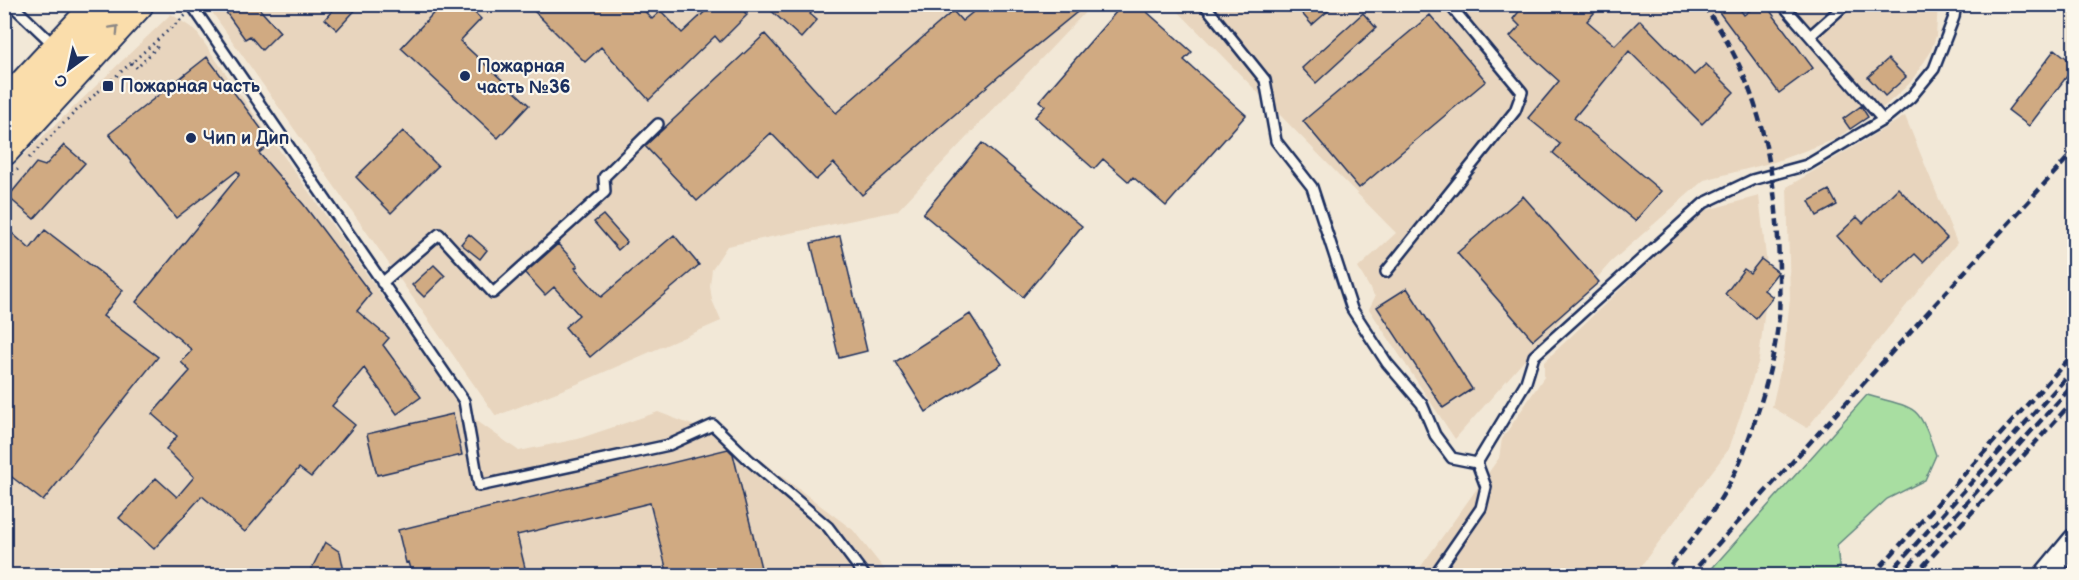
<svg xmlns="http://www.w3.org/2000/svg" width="2079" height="580" font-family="'Balsamiq Sans',sans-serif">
	<rect width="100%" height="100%" fill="#f2e8d7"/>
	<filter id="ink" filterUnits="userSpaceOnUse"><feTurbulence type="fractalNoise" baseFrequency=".0167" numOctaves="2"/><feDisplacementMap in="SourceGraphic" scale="12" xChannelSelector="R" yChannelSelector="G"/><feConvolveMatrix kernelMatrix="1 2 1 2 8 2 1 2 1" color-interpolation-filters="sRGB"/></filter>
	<g filter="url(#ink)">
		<path fill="#e8d5be" d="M 1938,4 L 1936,36 L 1930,53 L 1910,83 L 1886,105 L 1834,140 L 1774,162 L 1704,180 L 1611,262 L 1455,439 L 1369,309 L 1375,297 L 1358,268 L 1396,233 L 1172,5 Z
			M 207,5 L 1092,5 L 897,211 L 727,246 L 712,269 L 710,286 L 712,300 L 721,321 L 577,384 L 496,416 Z
			M 171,14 L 195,30 L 463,411 L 519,451 L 578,439 L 658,412 L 736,442 L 853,530 L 889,575 L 5,575 L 4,174 Z
			M 1905,116 L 1957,243 L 1807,428 L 1772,407 L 1784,354 L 1790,298 L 1787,187 Z
			M 1759,196 L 1768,274 L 1764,290 L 1773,297 L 1765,308 L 1759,360 L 1729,449 L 1634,575 L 1414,576 L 1499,458 L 1502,439 L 1544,377 L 1544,362 L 1703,211 Z"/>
		<path fill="#a8dea1" stroke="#628680" stroke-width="1.5" d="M 1867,395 C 1919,410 1917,402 1936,455 L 1925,480 L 1887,499 L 1837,545 L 1840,575 L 1706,575 Z"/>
		<path fill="#d0aa82" stroke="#1b2f5e" stroke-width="1.5" d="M 220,4 L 255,4 L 280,32 L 262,50 L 250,36 L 245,39 Z
			M 338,4 L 361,4 L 337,30 L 325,19 Z
			M 442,4 L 466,4 L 481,19 L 460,41 L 529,105 L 498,138 L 401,48 Z
			M 527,4 L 638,4 L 652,19 L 661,11 L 682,33 L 713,4 L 738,4 L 747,15 L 720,42 L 715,36 L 649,100 L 601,47 L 585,62 Z
			M 764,4 L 819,4 L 810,14 L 817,20 L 801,38 Z
			M 983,4 L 1087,4 L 999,76 L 862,195 L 834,163 L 816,180 L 771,133 L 697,201 L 645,146 L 765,34 L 836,113 L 953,11 L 962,21 Z
			M 1123,4 L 1138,4 L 1192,52 L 1184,60 L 1246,115 L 1166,206 L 1133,177 L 1129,182 L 1103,159 L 1094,169 L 1035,117 L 1045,106 L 1039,101 Z
			M 1306,4 L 1336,4 L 1312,25 L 1299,10 Z
			M 1525,4 L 1602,4 L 1587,21 L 1615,45 L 1640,20 L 1694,75 L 1706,64 L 1734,92 L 1702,124 L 1629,51 L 1574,118 L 1661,191 L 1635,221 L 1553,153 L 1560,144 L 1528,118 L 1559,81 L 1510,37 L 1520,26 L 1513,19 Z
			M 1713,4 L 1736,4 L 1744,15 L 1758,4 L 1765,4 L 1813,68 L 1779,93 Z
			M 1363,13 L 1376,28 L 1316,83 L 1302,68 Z
			M 1430,15 L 1486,81 L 1359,188 L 1303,121 Z
			M 2055,49 L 2074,64 L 2074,67 L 2029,126 L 2008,110 Z
			M 207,57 L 272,143 L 259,153 L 304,205 L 371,294 L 357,311 L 389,338 L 383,345 L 421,397 L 397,414 L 364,368 L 332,406 L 355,425 L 311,477 L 299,468 L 245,532 L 202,496 L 154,549 L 119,518 L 156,478 L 177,497 L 194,477 L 166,449 L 177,436 L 152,414 L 190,371 L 181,362 L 192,350 L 136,302 L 240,174 L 237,171 L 176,218 L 109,134 Z
			M 1888,59 L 1906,77 L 1885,96 L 1868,77 Z
			M 1861,106 L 1868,117 L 1850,129 L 1843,119 Z
			M 403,131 L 438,166 L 391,213 L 356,177 Z
			M 982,143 L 1082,226 L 1023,297 L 923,214 Z
			M 64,145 L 85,163 L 34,219 L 8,197 L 36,163 L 45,166 Z
			M 1898,188 L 1947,238 L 1923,262 L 1915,254 L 1881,285 L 1837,236 L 1857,217 L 1863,223 Z
			M 1829,190 L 1837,205 L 1817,216 L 1809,201 Z
			M 1523,196 L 1599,282 L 1533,340 L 1457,253 Z
			M 603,215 L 627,242 L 618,250 L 594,222 Z
			M 4,226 L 30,249 L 45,230 L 123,290 L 103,316 L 158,357 L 43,501 L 4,471 Z
			M 469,234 L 487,250 L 480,259 L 461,244 Z
			M 674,235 L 699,265 L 590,357 L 565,327 L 579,315 L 554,287 L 545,295 L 525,273 L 558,244 L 578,266 L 575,268 L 601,297 Z
			M 840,236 L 867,351 L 839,358 L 811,243 Z
			M 1761,259 L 1778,272 L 1764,290 L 1773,297 L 1756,318 L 1725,294 L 1744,269 L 1750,273 Z
			M 434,265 L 445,276 L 424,297 L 412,285 Z
			M 1407,288 L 1472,389 L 1443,408 L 1377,307 Z
			M 970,314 L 1002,364 L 926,412 L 895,362 Z
			M 453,414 L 462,455 L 377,475 L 367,434 Z
			M 728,449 L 733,454 L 763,576 L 668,576 L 650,503 L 517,535 L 527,576 L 412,576 L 408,562 L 406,563 L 398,530 Z
			M 325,542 L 340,552 L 345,576 L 308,576 Z"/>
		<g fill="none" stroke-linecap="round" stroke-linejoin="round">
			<g stroke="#1b2f5e" stroke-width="14">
				<path id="service" d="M 11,4 L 54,45
					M 191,4 L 464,401 L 479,486 L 669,445 L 713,425 L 748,459 L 828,527 L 865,576
					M 1204,4 L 1265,80 L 1276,141 L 1312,187 L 1352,309 L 1387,363 L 1422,404 L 1435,435 L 1452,458 L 1477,463
					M 1782,4 L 1883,120
					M 1810,36 L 1846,4
					M 1386,272 L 1515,111 L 1522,92 L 1449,4
					M 382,283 L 439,234 L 493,293 L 605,192 L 604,177 L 658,124
					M 1477,463 L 1526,382 L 1534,356 L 1704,203 L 1752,180 L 1807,165 L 1883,120 L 1911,97 L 1934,69 L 1954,17 L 1956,4
					M 1434,576 L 1481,508 L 1486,487 L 1477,463"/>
			</g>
			<g stroke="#1b2f5e" stroke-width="27">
				<path id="tertiary" d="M 2045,576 L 2074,541"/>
			</g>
			<g stroke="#1b2f5e" stroke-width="34">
				<path id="primary" d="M 4,106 L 99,4
					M 4,150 L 138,4"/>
			</g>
			<path stroke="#1b2f5e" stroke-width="3" stroke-dasharray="1.5 4.5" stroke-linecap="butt" d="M 132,62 L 137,68 L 158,46
				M 29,158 L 74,113 L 186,15
				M 4,183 L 20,167"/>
			<use href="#service" stroke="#fbf7ec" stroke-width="9"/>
			<use href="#tertiary" stroke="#fbf7ec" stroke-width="22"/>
			<use href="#primary" stroke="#faddab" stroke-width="30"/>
			<path stroke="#1b2f5e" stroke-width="4.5" stroke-dasharray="9 4.5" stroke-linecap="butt" d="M 1662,576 C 1694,538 1727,498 1744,451 C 1760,409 1775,361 1779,315 C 1780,300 1779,285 1779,270 C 1778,177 1761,80 1702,4
				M 1689,576 L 2074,151
				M 1872,576 L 2074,353
				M 1887,576 L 2074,369
				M 1900,576 L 2074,384
				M 1914,576 L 2074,400"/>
		</g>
		<defs><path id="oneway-chevron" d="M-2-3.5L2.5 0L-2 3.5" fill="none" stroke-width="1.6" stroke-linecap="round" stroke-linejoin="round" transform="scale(1.5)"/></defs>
		<use stroke="#8a8684" href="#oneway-chevron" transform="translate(115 29) rotate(-47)"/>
	</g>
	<g fill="#1b2f5e" stroke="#fbf7ec" stroke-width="2">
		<circle cx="465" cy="76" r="6"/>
		<rect x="102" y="80" width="12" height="12" rx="3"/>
		<circle cx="191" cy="138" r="6"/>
	</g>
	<g text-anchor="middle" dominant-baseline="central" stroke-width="4.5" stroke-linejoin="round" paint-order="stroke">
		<g font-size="18" font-weight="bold" fill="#1b2f5e" stroke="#fbf7ec" text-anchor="start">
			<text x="477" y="66">Пожарная<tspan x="477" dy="21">часть №36</tspan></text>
			<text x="120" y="86">Пожарная часть</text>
			<text x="203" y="138">Чип и Дип</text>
		</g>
	</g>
	<rect width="2079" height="580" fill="none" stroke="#fbf7ec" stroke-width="24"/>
	<rect x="12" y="12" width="2055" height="556" fill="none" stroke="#1b2f5e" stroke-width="2" filter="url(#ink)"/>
	<g transform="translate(69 69) rotate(213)" stroke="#fbf7ec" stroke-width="4.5" paint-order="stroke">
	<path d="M0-4.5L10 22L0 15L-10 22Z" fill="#1b2f5e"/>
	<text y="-9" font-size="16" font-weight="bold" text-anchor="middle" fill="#1b2f5e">С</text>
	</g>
</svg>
